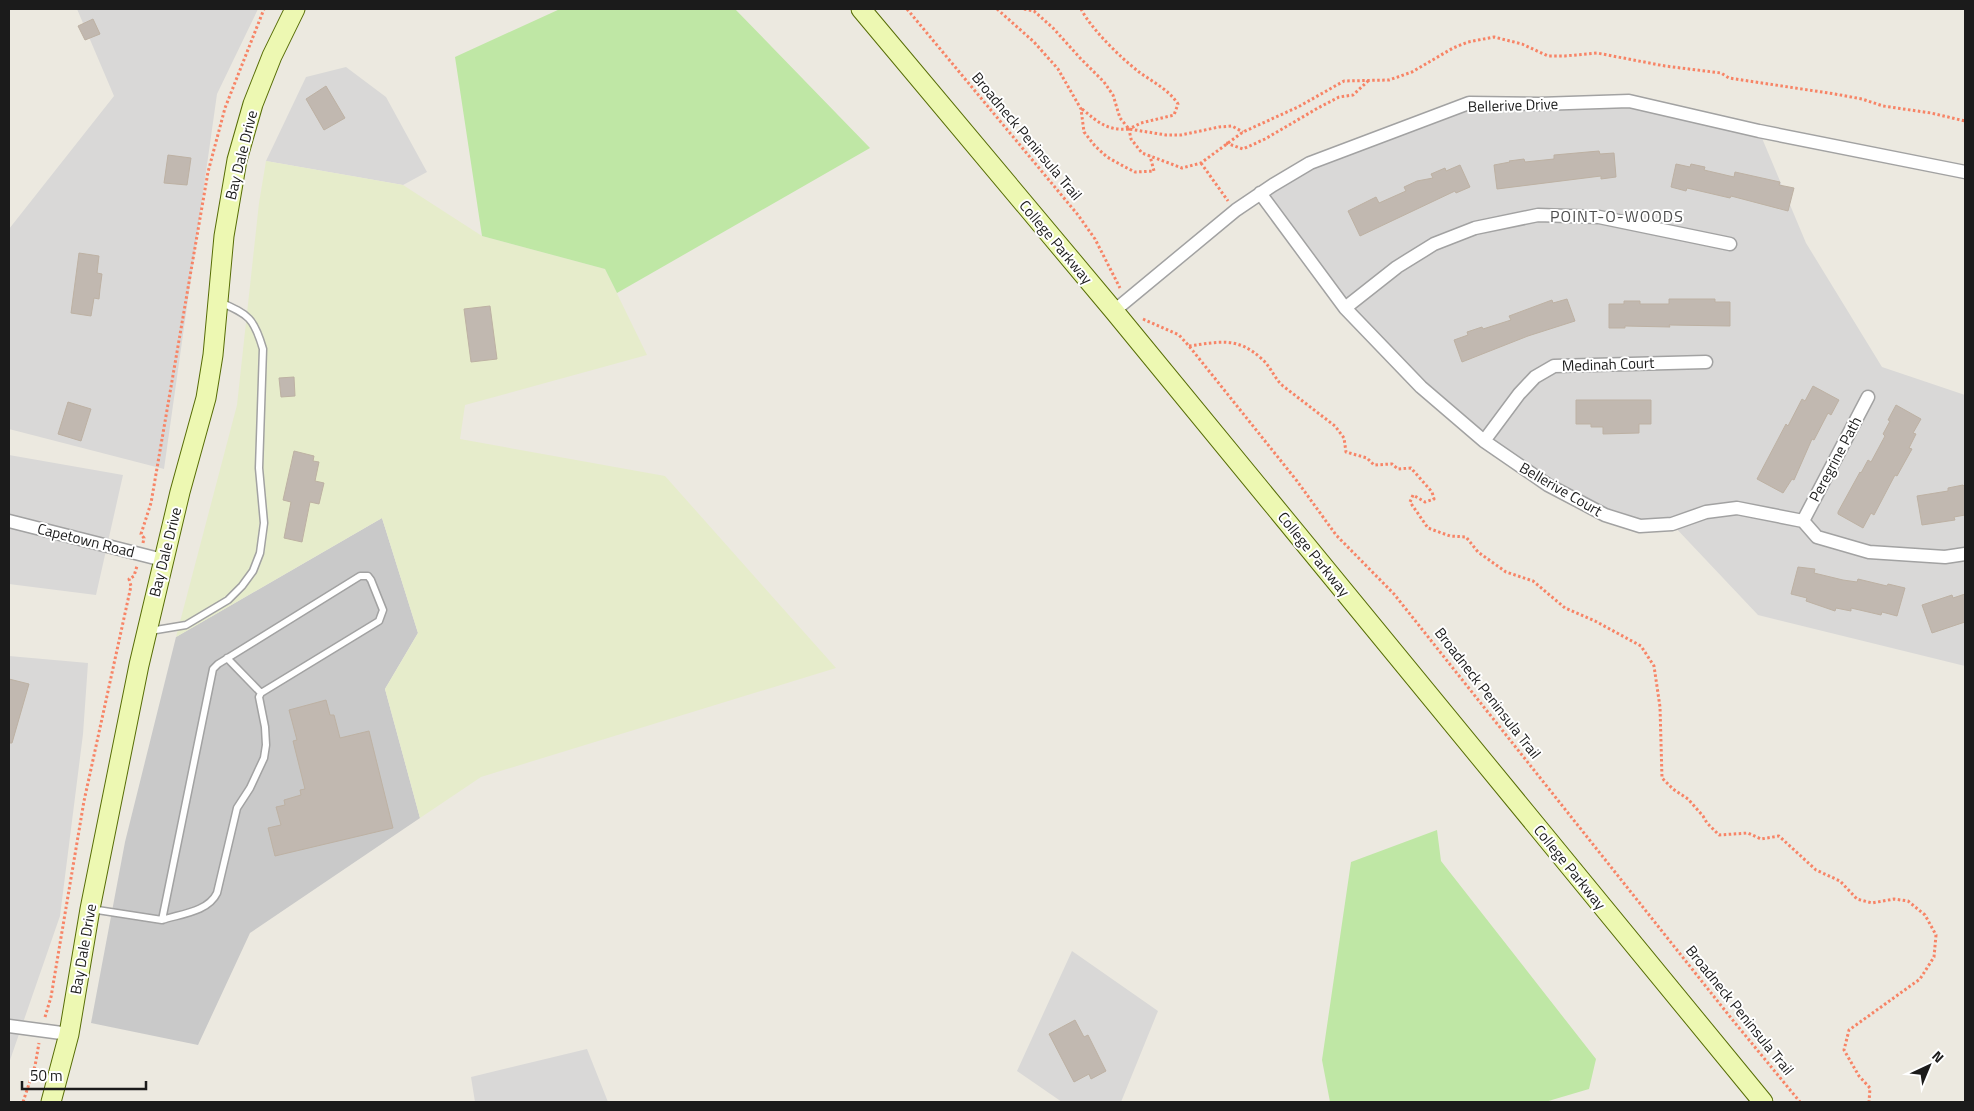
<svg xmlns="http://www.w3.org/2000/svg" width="1974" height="1111" font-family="'Titillium Web',sans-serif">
	<rect width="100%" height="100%" fill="#ece9e0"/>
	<path fill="#d9d8d7" d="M 77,9 L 258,9 L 217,94 L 164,469 L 9,429 L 9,229 L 114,96 Z
		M 346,67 L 386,97 L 427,172 L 403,185 L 266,161 L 306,77 Z
		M 1629,101 L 1759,131 L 1806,243 L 1882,367 L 1965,395 L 1965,666 L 1758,615 L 1672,524 L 1605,515 L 1484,441 L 1345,308 L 1260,193 L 1273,185 L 1469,103 Z
		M 9,455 L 123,475 L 96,595 L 9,584 Z
		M 9,656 L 88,663 L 83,734 L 60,916 L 9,1063 Z
		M 1072,951 L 1158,1011 L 1121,1102 L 1062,1102 L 1017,1071 Z
		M 587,1049 L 608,1102 L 475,1102 L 471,1077 Z"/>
	<path fill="#c9c9c9" d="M 382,518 L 418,633 L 385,689 L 420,818 L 250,933 L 198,1045 L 91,1023 L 125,842 L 176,637 Z"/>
	<path fill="#e6eccb" d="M 266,161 L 403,185 L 482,236 L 605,269 L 647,355 L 465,405 L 460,439 L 665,476 L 836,668 L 481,777 L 420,818 L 385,689 L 418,633 L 382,518 L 176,637 L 237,405 L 259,203 Z"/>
	<path fill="#bfe7a5" d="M 560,9 L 735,9 L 870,148 L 617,293 L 605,269 L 482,236 L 455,57 Z
		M 1437,830 L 1441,861 L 1596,1059 L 1589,1089 L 1545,1102 L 1330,1102 L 1322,1060 L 1351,862 Z"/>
	<path fill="#c1b8b0" stroke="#bdb1a3" d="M 93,19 L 100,34 L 85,40 L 78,26 Z
		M 326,86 L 345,118 L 324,130 L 306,99 Z
		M 1599,151 L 1600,154 L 1614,153 L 1616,177 L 1601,179 L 1601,176 L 1497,189 L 1494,165 L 1510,162 L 1509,161 L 1524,159 L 1525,162 L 1554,159 L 1554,155 Z
		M 168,155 L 191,158 L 187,185 L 164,183 Z
		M 1676,164 L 1690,167 L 1691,164 L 1705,167 L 1704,170 L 1734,177 L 1735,172 L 1780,182 L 1779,185 L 1794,188 L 1788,211 L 1731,196 L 1730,198 L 1687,188 L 1686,191 L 1671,187 Z
		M 1460,165 L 1470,187 L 1456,193 L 1455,191 L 1360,236 L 1348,211 L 1376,197 L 1379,203 L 1406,191 L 1404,187 L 1417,181 L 1433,178 L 1431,174 L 1445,168 L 1446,171 Z
		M 79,253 L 99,256 L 97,273 L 102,274 L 100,289 L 99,299 L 94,298 L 91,316 L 71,313 Z
		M 1567,299 L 1575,321 L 1528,336 L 1462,362 L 1454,340 L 1468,335 L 1467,332 L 1482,327 L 1483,329 L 1511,320 L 1509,316 L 1552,300 L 1553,303 Z
		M 1669,299 L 1715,299 L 1715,302 L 1730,302 L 1730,326 L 1669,325 L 1670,327 L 1625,326 L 1625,328 L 1609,328 L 1609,304 L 1624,304 L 1624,301 L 1640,301 L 1640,304 L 1669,304 Z
		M 490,306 L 497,359 L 471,362 L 464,309 Z
		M 294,377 L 295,396 L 281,397 L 279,378 Z
		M 1813,386 L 1839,400 L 1831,415 L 1828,413 L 1814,440 L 1812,439 L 1794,480 L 1792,479 L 1783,493 L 1757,479 L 1786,424 L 1788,426 L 1802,399 L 1805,401 Z
		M 1576,400 L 1651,400 L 1651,424 L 1639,424 L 1639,433 L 1603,434 L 1603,427 L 1591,427 L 1591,424 L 1576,424 Z
		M 68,402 L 91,409 L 81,441 L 58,434 Z
		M 1896,405 L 1921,419 L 1913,433 L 1916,434 L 1909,448 L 1912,449 L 1897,476 L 1895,475 L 1874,515 L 1871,513 L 1863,528 L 1838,514 L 1838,512 L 1860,472 L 1861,473 L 1868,460 L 1871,462 L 1885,436 L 1883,434 L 1890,421 L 1888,420 Z
		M 294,451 L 314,456 L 313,461 L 319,462 L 315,481 L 324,483 L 319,504 L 310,502 L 302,542 L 284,538 L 291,502 L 283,500 Z
		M 1963,485 L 1965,487 L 1965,515 L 1954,517 L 1955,520 L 1922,525 L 1917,496 L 1948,491 L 1948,488 Z
		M 1798,567 L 1815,569 L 1814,573 L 1843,580 L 1857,582 L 1858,579 L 1887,586 L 1888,584 L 1905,588 L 1897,616 L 1882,612 L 1881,615 L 1851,608 L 1851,611 L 1836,608 L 1835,611 L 1806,601 L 1807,598 L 1791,594 Z
		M 1965,594 L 1965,622 L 1932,633 L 1922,605 L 1952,595 L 1953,598 Z
		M 9,679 L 29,684 L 12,743 L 9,743 Z
		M 326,700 L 330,715 L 334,715 L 340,738 L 369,731 L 393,828 L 275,856 L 268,828 L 281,825 L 276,807 L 285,805 L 284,800 L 301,795 L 300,790 L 305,789 L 293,741 L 297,740 L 289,710 Z
		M 1075,1020 L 1084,1037 L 1088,1035 L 1106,1071 L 1091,1079 L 1089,1074 L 1074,1082 L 1049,1034 Z"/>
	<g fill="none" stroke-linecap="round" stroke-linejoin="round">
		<g stroke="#a2a2a2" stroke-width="9">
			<path id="lane" d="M 150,631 L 186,625 L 228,600 L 242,586 L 253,571 L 260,553 L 264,523 L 259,468 L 263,349 C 254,318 249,315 220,302
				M 227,658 L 261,693
				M 91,909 L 162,920 L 213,669 L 218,664 L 360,576 L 368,576 L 371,580 L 383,610 L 379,621 L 261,693 L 259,697 L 265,727 L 266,745 L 264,758 L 250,788 L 237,808 L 217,893 C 208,912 180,914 162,920"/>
		</g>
		<g stroke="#a2a2a2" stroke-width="15">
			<path id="street" d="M 1260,193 L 1345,308 L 1421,387 L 1484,441 L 1548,485 L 1605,515 L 1640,526 L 1672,524 L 1706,512 L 1737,508 L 1803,521 L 1817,537 L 1869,552 L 1945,557 L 1965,554
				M 1345,308 L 1397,267 L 1434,244 L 1475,228 L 1538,215 L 1599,217 L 1730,244
				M 1114,311 L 1236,210 L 1273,185 L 1310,163 L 1469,103 L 1539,104 L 1629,101 L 1759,131 L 1965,172
				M 1484,441 L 1519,394 L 1535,377 L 1554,366 L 1706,362
				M 9,521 L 163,560
				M 1803,521 L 1868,397
				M 9,1026 L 69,1034"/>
		</g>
		<g stroke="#576d06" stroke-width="21">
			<path id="secondary" d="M 861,9 L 1114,311 L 1763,1102
				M 51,1102 L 69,1034 L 90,909 L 139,665 L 180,492 L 206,398 L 213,355 L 224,236 L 237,160 L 253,104 L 272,56 L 295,9"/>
		</g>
		<path stroke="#f78466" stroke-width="3" stroke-dasharray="2.5 2.5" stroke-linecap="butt" d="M 907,9 L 1078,215 L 1095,239 L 1120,288
			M 997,9 L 1034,42 L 1058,69 L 1081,109 L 1084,132 L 1095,146 L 1107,157 L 1125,167 L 1135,172 L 1154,171 L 1150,156
			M 1024,9 L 1034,11 L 1053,28 L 1081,59 L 1104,82 L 1113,95 L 1120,118 L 1129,129 L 1166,135 L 1181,135 L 1219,127 L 1232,126 L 1243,132
			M 1081,9 C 1092,30 1120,57 1139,72 C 1153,82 1169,90 1178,104 L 1174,115 L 1141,123 L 1129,129 L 1131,139 L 1142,153 L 1182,168 L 1201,163 L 1243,132 L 1298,107 L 1344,81 L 1389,80 L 1412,72 L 1453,48 L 1468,42 L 1494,37 L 1522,44 L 1548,56 L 1565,56 L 1597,53 L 1665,66 L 1721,73 L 1729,78 L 1835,94 L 1862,99 L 1883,106 L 1931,113 L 1965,121
			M 1082,109 C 1098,122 1107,131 1129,129
			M 1226,143 L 1243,149 L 1265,139 L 1318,108 L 1339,97 L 1353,95 L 1368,81
			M 1201,163 L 1228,201
			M 1143,319 L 1179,335 L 1189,346 L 1297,481 L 1336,535 L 1394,594 L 1731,1018 L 1800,1102
			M 1189,346 C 1219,342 1237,336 1262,359 C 1271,367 1274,378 1283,386 L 1335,426 L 1344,438 L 1346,452 L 1367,458 L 1374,465 L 1392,464 L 1398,469 L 1411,468 L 1432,492 L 1434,499 L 1425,502 L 1413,495 L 1410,502 L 1428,528 L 1450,536 L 1466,537 L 1478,552 L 1506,572 L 1533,581 L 1565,608 L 1595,621 L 1641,646 L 1654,666 L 1660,707 L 1662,778 L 1673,789 L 1688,799 L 1703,816 L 1707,823 L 1719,835 L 1748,833 L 1761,839 L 1779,836 L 1816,870 L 1840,881 L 1857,899 L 1872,903 L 1894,899 L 1908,901 L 1925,915 L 1936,935 L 1934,957 L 1920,979 L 1849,1030 L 1844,1050 L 1859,1076 L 1870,1088 L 1869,1102
			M 143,543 L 144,538 L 141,534 L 151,503 L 208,172 L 225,108 L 264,9
			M 45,1017 L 51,997 L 84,801 L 131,586 L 129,579 L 134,576 L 137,566
			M 23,1102 L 35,1066 L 39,1043"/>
		<use href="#lane" stroke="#fff" stroke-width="6"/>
		<use href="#street" stroke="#fff" stroke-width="12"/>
		<use href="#secondary" stroke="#edf8b2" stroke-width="19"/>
	</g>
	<g text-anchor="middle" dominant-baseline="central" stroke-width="4" stroke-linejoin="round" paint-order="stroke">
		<g font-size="15" fill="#1b1b1b" stroke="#fff">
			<text transform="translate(1513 105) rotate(-2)">Bellerive Drive</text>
			<text transform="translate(1027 136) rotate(50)">Broadneck Peninsula Trail</text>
			<text transform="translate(241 155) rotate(-76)">Bay Dale Drive</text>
			<text transform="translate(1056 242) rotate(50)">College Parkway</text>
			<text transform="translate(1608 364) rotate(-2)">Medinah Court</text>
			<text transform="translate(1835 459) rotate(-62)">Peregrine Path</text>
			<text transform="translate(1561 489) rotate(30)">Bellerive Court</text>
			<text transform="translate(86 540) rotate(14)">Capetown Road</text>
			<text transform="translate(165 552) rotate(-76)">Bay Dale Drive</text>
			<text transform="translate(1314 554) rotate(51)">College Parkway</text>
			<text transform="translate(1488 693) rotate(52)">Broadneck Peninsula Trail</text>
			<text transform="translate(1570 867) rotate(51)">College Parkway</text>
			<text transform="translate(83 949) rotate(-80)">Bay Dale Drive</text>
			<text transform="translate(1740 1010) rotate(51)">Broadneck Peninsula Trail</text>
		</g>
		<g font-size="16" letter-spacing="1" fill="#4e4e4e" stroke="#fff">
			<text x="1617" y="216">POINT-O-WOODS</text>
		</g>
	</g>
	<rect width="1974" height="1111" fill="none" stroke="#1b1b1b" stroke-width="20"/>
	<g transform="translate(1929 1066) rotate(44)" stroke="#ffffff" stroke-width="4" paint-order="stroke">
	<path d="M0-4L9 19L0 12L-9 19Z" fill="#1b1b1b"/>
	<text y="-8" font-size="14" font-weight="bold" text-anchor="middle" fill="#1b1b1b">N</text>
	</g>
	<path d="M22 1081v8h124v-8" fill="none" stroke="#1b1b1b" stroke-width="2.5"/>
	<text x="30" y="1081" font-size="15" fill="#1b1b1b" stroke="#ffffff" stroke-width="4" paint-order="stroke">50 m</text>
</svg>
